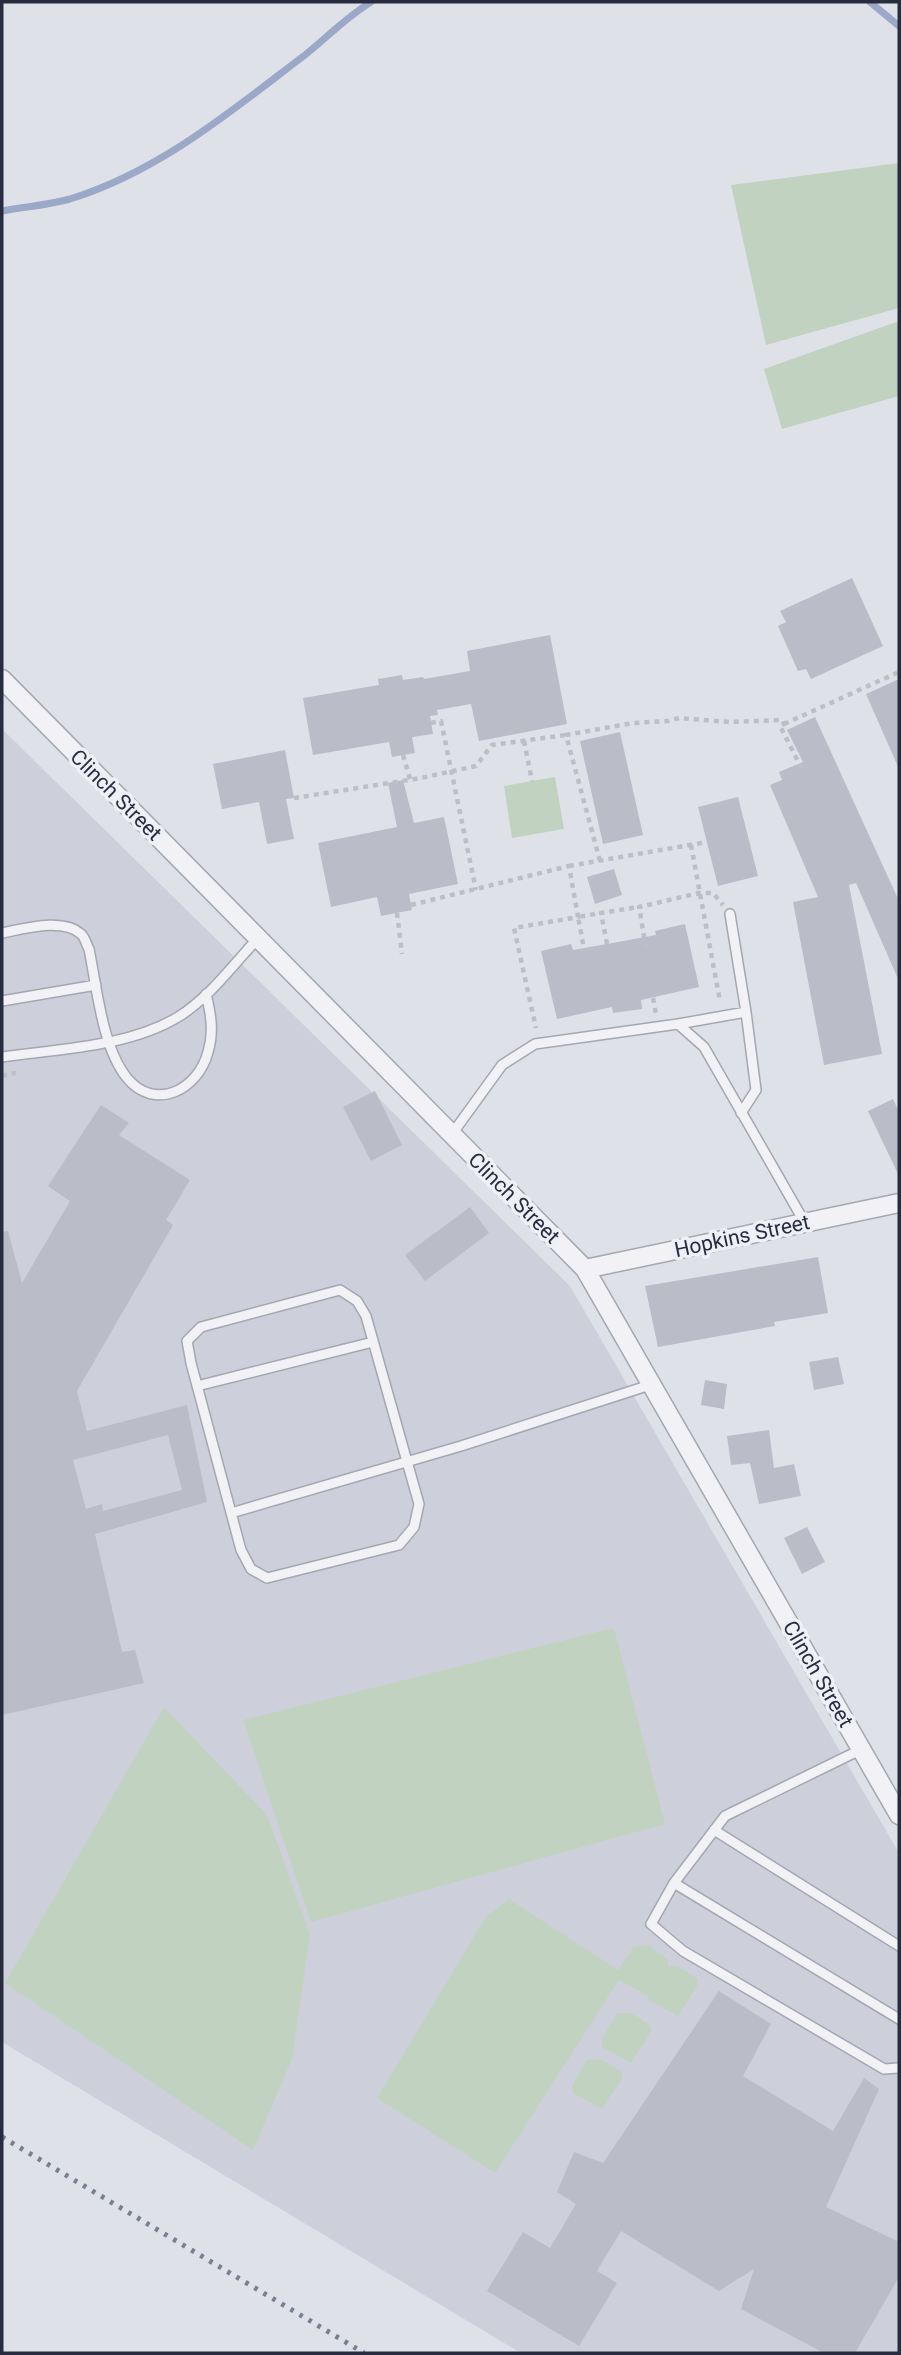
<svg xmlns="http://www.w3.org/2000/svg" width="901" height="2355" font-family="Roboto,sans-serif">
	<rect width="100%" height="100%" fill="#dfe1e8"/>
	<path fill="#cdd0da" d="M 2,729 L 570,1286 L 899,1853 L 899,2351 L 896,2353 L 521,2353 L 2,2042 Z"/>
	<path fill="#c2d2c0" d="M 899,163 L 899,308 L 766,345 L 731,185 Z
		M 899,321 L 899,396 L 782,429 L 764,369 Z
		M 555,777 L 564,829 L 512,838 L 504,786 Z
		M 614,1628 L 665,1824 L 311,1922 L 243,1720 Z
		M 164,1707 L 267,1815 L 310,1935 L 292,2059 L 253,2150 L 5,1983 Z
		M 509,1899 L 618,1970 L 634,1946 L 648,1945 L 668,1959 L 668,1966 L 677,1966 L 698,1979 L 697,1986 L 678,2016 L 648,2000 L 648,1996 L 619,1980 L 495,2173 L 377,2098 L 485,1918 Z
		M 617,2013 L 631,2013 L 651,2026 L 651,2032 L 631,2063 L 602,2047 L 602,2039 Z
		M 601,2059 L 622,2072 L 622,2079 L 602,2109 L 573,2093 L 572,2085 L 587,2060 Z"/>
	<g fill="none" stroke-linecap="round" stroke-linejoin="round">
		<path stroke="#9ba8c7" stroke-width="7" d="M 870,2 L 899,26
			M 2,211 C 24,207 48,205 70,199 C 160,171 231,111 305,55 C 329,36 345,18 371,2"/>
	</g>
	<path fill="#babcc8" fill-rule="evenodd" d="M 852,578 L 883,646 L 811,679 L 806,669 L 798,671 L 778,626 L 786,622 L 780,611 Z
		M 550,635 L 567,724 L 479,741 L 471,704 L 437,710 L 438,715 L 430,716 L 433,734 L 412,737 L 415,753 L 392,757 L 389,742 L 313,755 L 303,698 L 379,685 L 378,679 L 402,675 L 403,680 L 423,677 L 424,679 L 470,671 L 467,651 Z
		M 899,679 L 899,769 L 866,694 Z
		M 815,717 L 899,901 L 899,981 L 856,883 L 849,885 L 882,1054 L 824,1065 L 793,902 L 818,897 L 770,785 L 782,780 L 779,772 L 803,762 L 787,730 Z
		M 620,732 L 643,835 L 603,844 L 580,741 Z
		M 285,750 L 294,798 L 286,799 L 294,839 L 267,844 L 259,802 L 222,809 L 213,764 Z
		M 403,780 L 414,823 L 444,817 L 458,884 L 409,894 L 412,910 L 381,916 L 377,897 L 331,907 L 318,843 L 397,827 L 388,783 Z
		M 738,797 L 758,876 L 718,886 L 698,807 Z
		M 614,869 L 622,895 L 595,904 L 587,877 Z
		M 685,924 L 699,987 L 641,1000 L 642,1009 L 613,1013 L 612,1007 L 557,1019 L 541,951 L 571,944 L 573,950 L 607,944 L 656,935 L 655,931 Z
		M 375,1091 L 402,1145 L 371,1161 L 343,1107 Z
		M 893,1099 L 899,1112 L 899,1176 L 868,1111 Z
		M 101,1105 L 129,1123 L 119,1135 L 190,1180 L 166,1220 L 173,1225 L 77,1391 L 87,1431 L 187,1405 L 207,1502 L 95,1534 L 122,1652 L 135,1650 L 144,1683 L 2,1715 L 2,1232 L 8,1231 L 22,1283 L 70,1201 L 48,1186 ZM 168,1435 L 182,1490 L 103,1511 L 102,1504 L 86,1509 L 73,1460 Z
		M 470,1207 L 489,1233 L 425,1281 L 405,1255 Z
		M 818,1257 L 828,1313 L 774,1322 L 775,1326 L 658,1347 L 645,1286 Z
		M 838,1357 L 844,1384 L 814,1390 L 809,1362 Z
		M 705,1380 L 727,1384 L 724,1409 L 701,1405 Z
		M 769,1430 L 774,1468 L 794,1464 L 801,1496 L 759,1504 L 750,1463 L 731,1465 L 727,1436 Z
		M 807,1527 L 825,1562 L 802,1574 L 784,1538 Z
		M 719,1991 L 771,2024 L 743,2076 L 833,2131 L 864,2078 L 879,2089 L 826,2207 L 899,2242 L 899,2277 L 855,2353 L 824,2353 L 741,2309 L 754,2269 L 719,2291 L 621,2231 L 597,2271 L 617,2283 L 579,2346 L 487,2291 L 523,2232 L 550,2248 L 576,2204 L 557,2192 L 574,2152 L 603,2163 Z"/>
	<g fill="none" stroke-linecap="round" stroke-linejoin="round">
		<g stroke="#a4a7b2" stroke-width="12">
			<path id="service" d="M 730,914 L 746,1012
				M 2,933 C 23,929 63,917 81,934 C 85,937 86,944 89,949 C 97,988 102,1047 127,1078 C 155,1112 198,1090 208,1052 C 214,1032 211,1014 206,994
				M 2,1001 L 96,985
				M 678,1024 L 746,1012 L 756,1090 L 741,1113
				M 2,1057 C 58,1049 129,1047 178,1017 C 209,998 233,965 258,938
				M 452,1134 L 502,1065 L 535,1044 L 678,1024 L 704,1047 L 805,1223
				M 340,1290 L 357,1301 L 366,1316 L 419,1504 L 414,1527 L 399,1545 L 267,1578 L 251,1569 L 241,1550 L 191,1363 L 187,1341 L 201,1327 Z
				M 197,1386 L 373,1342
				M 231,1513 L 461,1446 L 650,1385
				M 862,1749 L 725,1816 L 674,1883 L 651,1924 L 683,1951 L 884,2069 L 899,2068
				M 714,1830 L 899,1946
				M 674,1883 L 899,2019"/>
		</g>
		<g stroke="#a4a7b2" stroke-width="21">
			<path id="minor" d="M 2,679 L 585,1269 L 899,1815
				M 585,1269 L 899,1203"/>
		</g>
		<path stroke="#bdbfc6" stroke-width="4.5" stroke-dasharray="5 5" stroke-linecap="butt" d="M 431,723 L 441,721 L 476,890
			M 784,724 L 899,672
			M 524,741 L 532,781
			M 403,755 L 410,779
			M 294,798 L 421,778 L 476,766 L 492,745 L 566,735
			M 691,845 L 720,1001
			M 600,861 L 566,735 L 633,723 L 669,721 L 679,718 L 729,722 L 782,720 L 784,724 L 780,726 L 802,769
			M 569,866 L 707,842
			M 411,905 L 569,866 L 578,917 L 514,928 L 536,1028
			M 397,913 L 402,954
			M 607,944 L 601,913 L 639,907
			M 646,948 L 639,907 L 699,893 L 713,893 L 723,905
			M 585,954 L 578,917 L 601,913
			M 653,998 L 656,1014
			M 2,1076 L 16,1073"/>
		<use href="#service" stroke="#f2f2f6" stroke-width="9"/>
		<use href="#minor" stroke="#f2f2f6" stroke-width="18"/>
		<path stroke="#797e91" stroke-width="5" stroke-dasharray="3.5 7" stroke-linecap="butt" d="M 2,2137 L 364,2353"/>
	</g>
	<g text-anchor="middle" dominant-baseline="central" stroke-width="7" stroke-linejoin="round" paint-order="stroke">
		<g font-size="21" fill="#282c3f" stroke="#eff0f6">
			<text transform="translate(116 795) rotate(45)">Clinch Street</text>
			<text transform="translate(514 1198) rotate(45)">Clinch Street</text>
			<text transform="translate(742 1236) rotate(-12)">Hopkins Street</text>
			<text transform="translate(818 1674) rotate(60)">Clinch Street</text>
		</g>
	</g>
	<rect width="901" height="2355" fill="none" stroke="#282c3f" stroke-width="7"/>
</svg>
